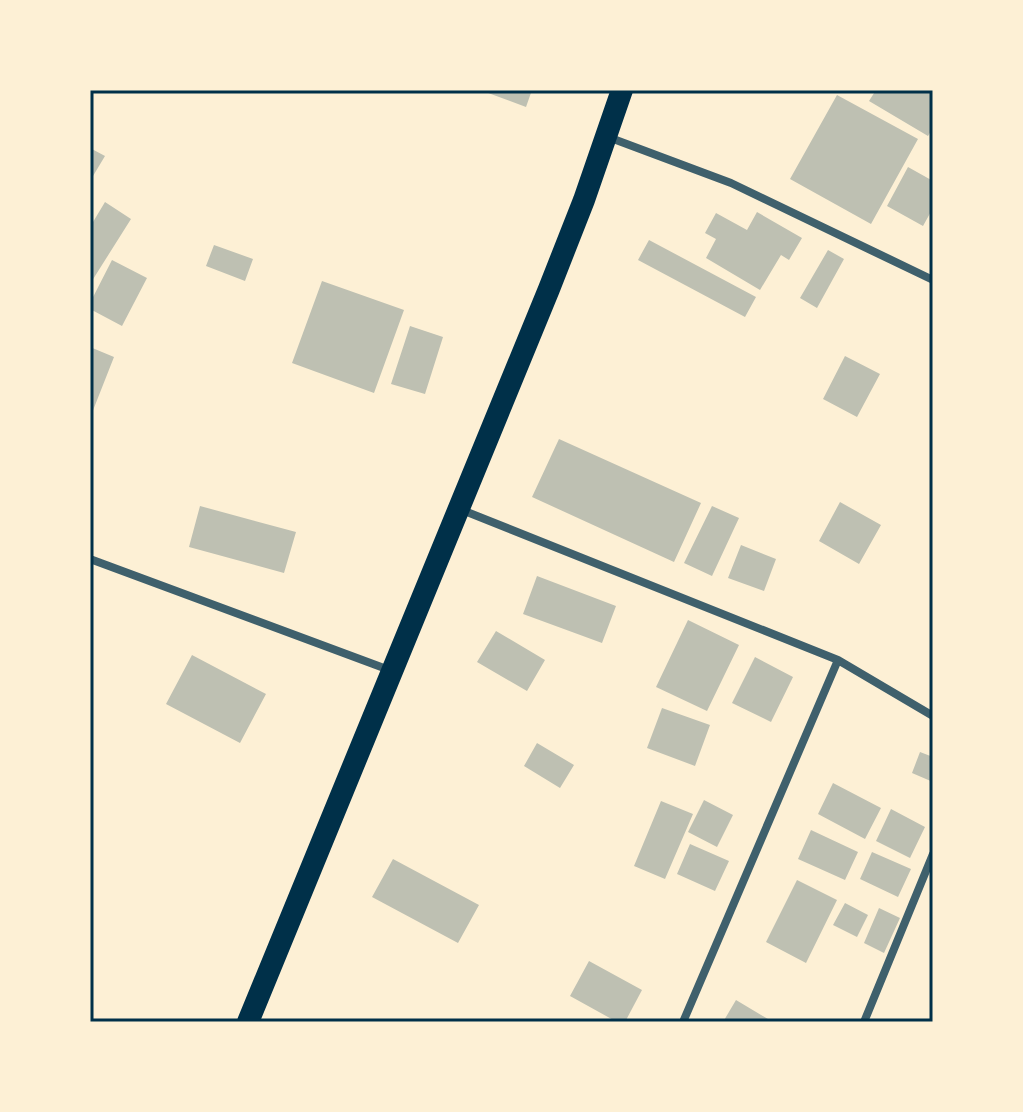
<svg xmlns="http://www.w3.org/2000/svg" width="1023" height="1112" font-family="Roboto,sans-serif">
	<rect width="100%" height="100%" fill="#fdf0d5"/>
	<path fill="#bec0b2" d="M 480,90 L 532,90 L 526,107 Z
		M 876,90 L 933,90 L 933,128 L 928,136 L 869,101 Z
		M 837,95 L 918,139 L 871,224 L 790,179 Z
		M 90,148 L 105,156 L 90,181 Z
		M 908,167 L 933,181 L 933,208 L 923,226 L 887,206 Z
		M 105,202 L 131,219 L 90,284 L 90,227 Z
		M 757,212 L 802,238 L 789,260 L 781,255 L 760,290 L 706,258 L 716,239 L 705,233 L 716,213 L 747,230 Z
		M 649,240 L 756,297 L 745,317 L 638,260 Z
		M 214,245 L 253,259 L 245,281 L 206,266 Z
		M 828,250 L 844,259 L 817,308 L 800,298 Z
		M 112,260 L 147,278 L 122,326 L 90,309 L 90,303 Z
		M 322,281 L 404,310 L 374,393 L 292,363 Z
		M 410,326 L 443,337 L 425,394 L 391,384 Z
		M 90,347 L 114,357 L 90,418 Z
		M 845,356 L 880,374 L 857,417 L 823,399 Z
		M 559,439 L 701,503 L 674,562 L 532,497 Z
		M 840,502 L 881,525 L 859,564 L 819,541 Z
		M 200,506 L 296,532 L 284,573 L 189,547 Z
		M 712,506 L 739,518 L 712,576 L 684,563 Z
		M 741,545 L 776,559 L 764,591 L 728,578 Z
		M 537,576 L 616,606 L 602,643 L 523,614 Z
		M 688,620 L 739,645 L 707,711 L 656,687 Z
		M 496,631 L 545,660 L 527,691 L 477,662 Z
		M 192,655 L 266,694 L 240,743 L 166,704 Z
		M 755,657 L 793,677 L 771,722 L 732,703 Z
		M 662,708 L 710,725 L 695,766 L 647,748 Z
		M 537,743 L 574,765 L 560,788 L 524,766 Z
		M 920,752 L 933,757 L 933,782 L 912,773 Z
		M 833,783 L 881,808 L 865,839 L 818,814 Z
		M 704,800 L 733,815 L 717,847 L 688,832 Z
		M 661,801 L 693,814 L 665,879 L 634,866 Z
		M 891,809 L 925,827 L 910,858 L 876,841 Z
		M 811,830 L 858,852 L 845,880 L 798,859 Z
		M 690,844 L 729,861 L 715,891 L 677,874 Z
		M 872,852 L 911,869 L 898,897 L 860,879 Z
		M 393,859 L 479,905 L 458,943 L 372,897 Z
		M 797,880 L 837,900 L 806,963 L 766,942 Z
		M 845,903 L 868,915 L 857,937 L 833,925 Z
		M 879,908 L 900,918 L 884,953 L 864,943 Z
		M 589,961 L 642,990 L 625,1022 L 617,1022 L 570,996 Z
		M 736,1000 L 773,1022 L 723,1022 Z"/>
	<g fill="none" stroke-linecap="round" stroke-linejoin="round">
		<path stroke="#3f606c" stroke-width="8" d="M 608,137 L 731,183 L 933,280
			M 462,510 L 838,660 L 933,716
			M 90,559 L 392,671
			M 683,1022 L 838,660
			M 864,1022 L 933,854"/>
		<path stroke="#003049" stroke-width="22" d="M 248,1022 L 549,289 L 584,200 L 622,90"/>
	</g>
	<rect width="1023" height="1112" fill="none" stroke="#fdf0d5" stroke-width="184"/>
	<rect x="92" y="92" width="839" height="928" fill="none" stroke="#003049" stroke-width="3"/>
</svg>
